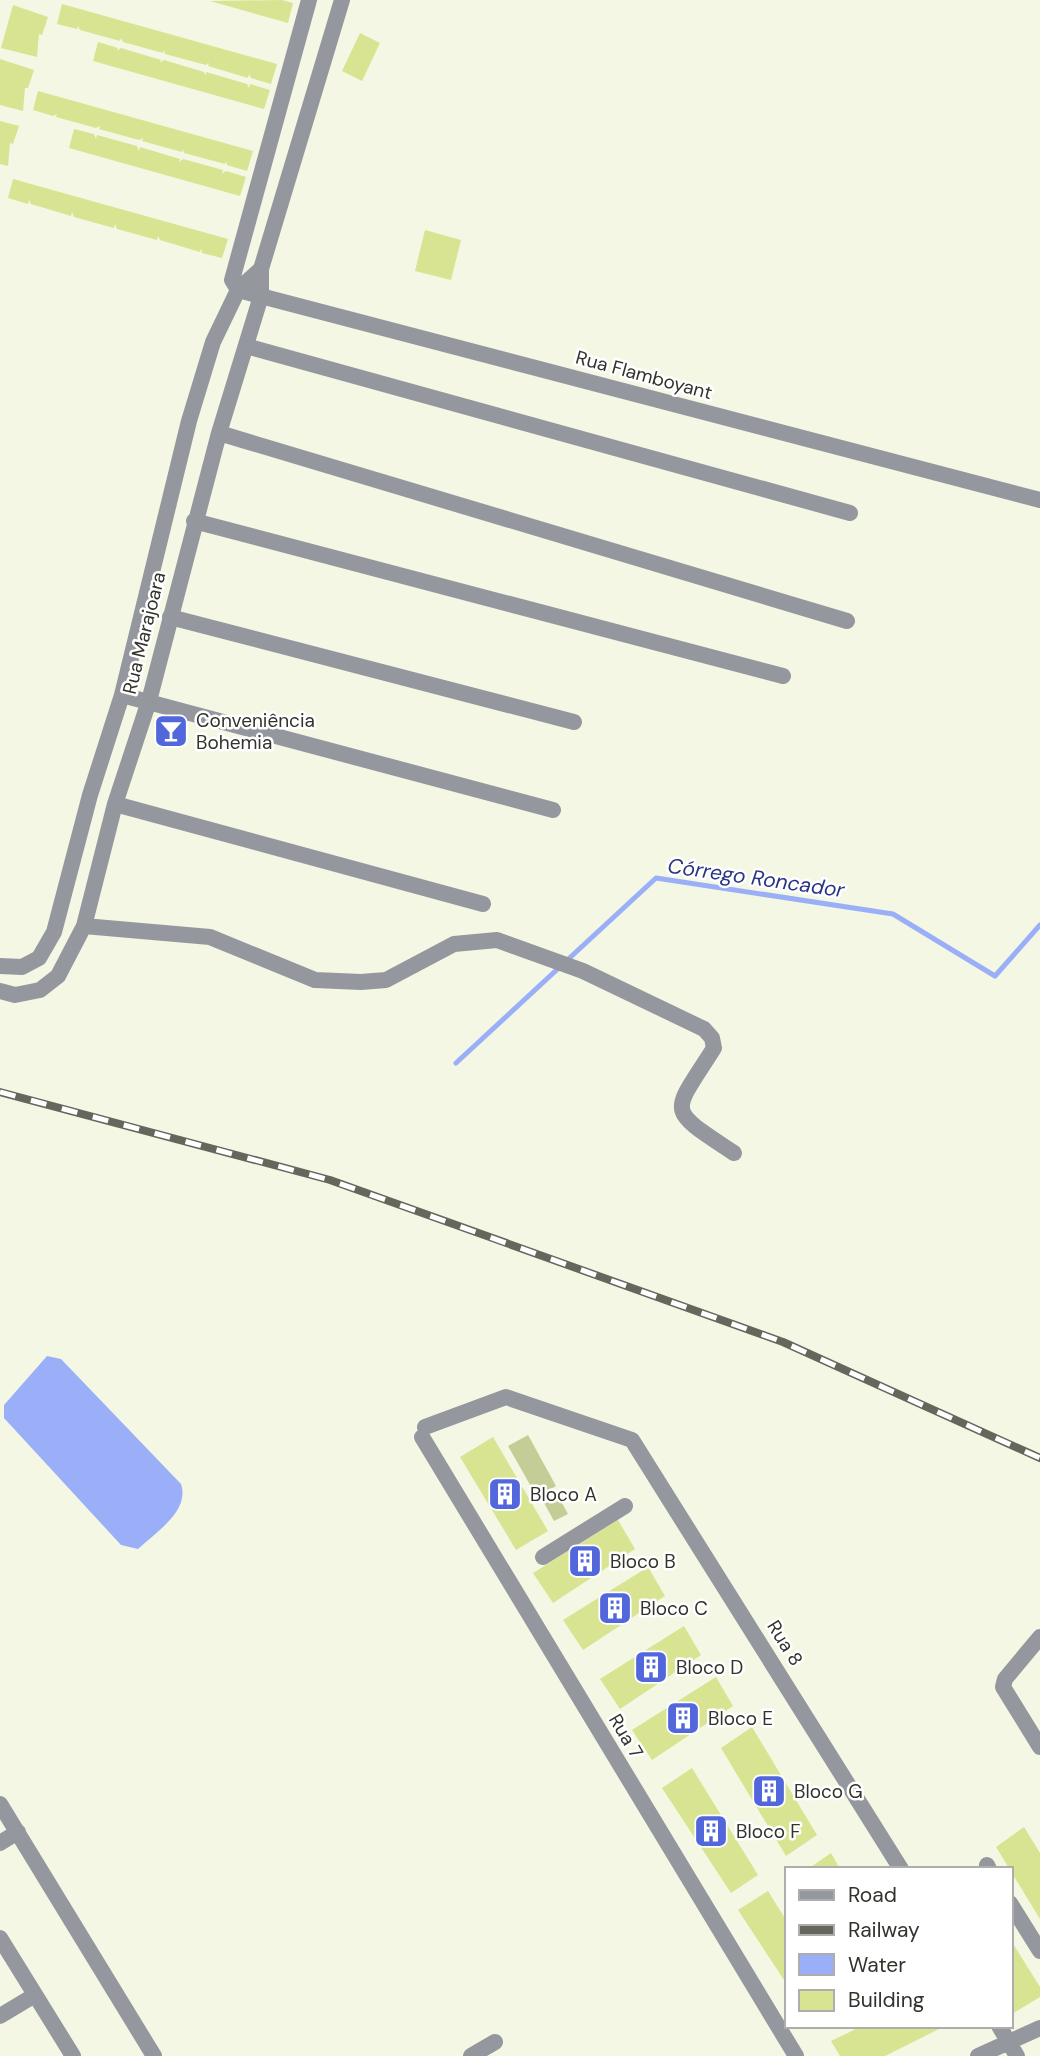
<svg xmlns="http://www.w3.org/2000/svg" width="1040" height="2056" font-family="'DM Sans',sans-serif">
	<rect width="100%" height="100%" fill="#f3f7e3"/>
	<path fill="#c5cd96" d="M 528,1435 L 556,1486 L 537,1497 L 508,1446 Z
		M 557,1494 L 568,1514 L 554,1521 L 543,1501 Z"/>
	<path fill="#9baff8" d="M 47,1356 L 61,1359 L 181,1484 C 190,1511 156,1532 138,1549 L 121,1545 L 4,1418 L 4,1405 Z"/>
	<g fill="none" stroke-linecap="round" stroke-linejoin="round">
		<path stroke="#9baff8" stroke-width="5" d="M 456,1063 L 656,878 L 893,914 L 995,976 L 1040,925"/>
	</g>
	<path fill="#d8e491" d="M 282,0 L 293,3 L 288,23 L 210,1 Z
		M 62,4 L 277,64 L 271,84 L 251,78 L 249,74 L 248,78 L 208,66 L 209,63 L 206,65 L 165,54 L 164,50 L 163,53 L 123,42 L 121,38 L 120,41 L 80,30 L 78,26 L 77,29 L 57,24 Z
		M 13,5 L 48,17 L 42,35 L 39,34 L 37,57 L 1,48 Z
		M 360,33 L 380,43 L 362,81 L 342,71 Z
		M 98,42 L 118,48 L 117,51 L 121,48 L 161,60 L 160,63 L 164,60 L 204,72 L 206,76 L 206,72 L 247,84 L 249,88 L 250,84 L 270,90 L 264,109 L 93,61 Z
		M 0,59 L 34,70 L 28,88 L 25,88 L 23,111 L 0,105 Z
		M 38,91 L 253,151 L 247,171 L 227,165 L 226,161 L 225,164 L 184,153 L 183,149 L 182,152 L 142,141 L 143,138 L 139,140 L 99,129 L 100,126 L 96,128 L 56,117 L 57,114 L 53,116 L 33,110 Z
		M 0,121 L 19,126 L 13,144 L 10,143 L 8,166 L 0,164 Z
		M 74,129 L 94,134 L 96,139 L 97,135 L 137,146 L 139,151 L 140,147 L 180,159 L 179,162 L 183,159 L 223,170 L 222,174 L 226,171 L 246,177 L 240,196 L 69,148 Z
		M 13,179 L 228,239 L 222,258 L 202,253 L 201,248 L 200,252 L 160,240 L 158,236 L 157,240 L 117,229 L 115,224 L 114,228 L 74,217 L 72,212 L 71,216 L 31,204 L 29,200 L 28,204 L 8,198 Z
		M 425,230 L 461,240 L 451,280 L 415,271 Z
		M 493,1437 L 548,1531 L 516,1550 L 460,1457 Z
		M 618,1520 L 635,1549 L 553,1603 L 533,1573 Z
		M 648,1567 L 665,1596 L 583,1650 L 563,1620 Z
		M 684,1626 L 701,1655 L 620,1709 L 600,1679 Z
		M 716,1677 L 733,1706 L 652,1760 L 632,1730 Z
		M 752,1727 L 817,1835 L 786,1856 L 721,1748 Z
		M 692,1768 L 758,1875 L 731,1893 L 662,1788 Z
		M 1024,1827 L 1040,1853 L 1040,1919 L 996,1847 Z
		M 831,1853 L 840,1869 L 808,1869 Z
		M 768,1891 L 786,1920 L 786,1983 L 738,1910 Z
		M 1010,1939 L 1040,1987 L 1040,1997 L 1012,2014 Z
		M 862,2026 L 945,2026 L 885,2056 L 840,2056 L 831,2041 Z"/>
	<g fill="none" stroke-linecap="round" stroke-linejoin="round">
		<path stroke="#95979f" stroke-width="16" d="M 238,290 L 1040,500
			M 238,290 L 232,280 L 309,0
			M 246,346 L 850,513
			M 219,433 L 847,621
			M 194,521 L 783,676
			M 170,617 L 574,722
			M 122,695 L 553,810
			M 115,804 L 483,904
			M 84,926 L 210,937 L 315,980 L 361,982 L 386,980 L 454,944 L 497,940 L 583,971 L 704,1029 L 712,1038 L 714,1048 C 671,1116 665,1107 734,1153
			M 0,966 L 22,967 L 39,958 L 54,932 L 90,795 L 122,695 L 189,421 L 213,342 L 238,290 L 261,269
			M 0,991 L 15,995 L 40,990 L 58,976 L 84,926 L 115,804 L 149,701 L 219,433 L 261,296 L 261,269 L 342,0
			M 425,1427 L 506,1397 L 632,1440 L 901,1869
			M 422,1437 L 796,2056
			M 543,1557 L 625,1506
			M 1040,1637 L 1005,1679 L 1003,1687 L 1040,1747
			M 0,1804 L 154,2056
			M 0,1843 L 18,1832
			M 987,1865 L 989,1869
			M 1010,1903 L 1040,1951
			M 0,1938 L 73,2056
			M 0,2016 L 35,1995
			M 999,2026 L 1017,2056
			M 471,2056 L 495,2042
			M 978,2056 L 1040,2028"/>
		<g stroke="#65675c" stroke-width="8">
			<path id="rail" d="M 0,1092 L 330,1180 L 783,1342 L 1040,1458"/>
		</g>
		<use href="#rail" stroke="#fff" stroke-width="5" stroke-dasharray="16" stroke-linecap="butt"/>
	</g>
	<defs>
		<g id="bar-square" transform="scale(1.75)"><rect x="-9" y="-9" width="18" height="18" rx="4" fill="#5267dc" stroke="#fff"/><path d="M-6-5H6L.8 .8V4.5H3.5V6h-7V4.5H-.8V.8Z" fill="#fff"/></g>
		<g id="building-square" transform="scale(1.75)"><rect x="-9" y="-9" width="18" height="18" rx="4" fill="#5267dc" stroke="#fff"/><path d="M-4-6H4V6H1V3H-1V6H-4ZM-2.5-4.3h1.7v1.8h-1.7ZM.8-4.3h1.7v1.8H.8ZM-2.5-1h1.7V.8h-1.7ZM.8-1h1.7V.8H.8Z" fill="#fff"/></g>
	</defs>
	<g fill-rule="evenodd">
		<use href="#bar-square" x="171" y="731"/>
		<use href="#building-square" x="505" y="1494"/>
		<use href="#building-square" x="585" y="1561"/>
		<use href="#building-square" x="615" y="1608"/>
		<use href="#building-square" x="651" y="1667"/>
		<use href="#building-square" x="683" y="1718"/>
		<use href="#building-square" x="769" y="1791"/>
		<use href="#building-square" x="711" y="1831"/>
	</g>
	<g text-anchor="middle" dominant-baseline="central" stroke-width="5" stroke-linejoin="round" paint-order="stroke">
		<g font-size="19" fill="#32332c" stroke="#fff">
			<text transform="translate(644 375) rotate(15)">Rua Flamboyant</text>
			<text transform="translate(144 633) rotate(-76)">Rua Marajoara</text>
			<text transform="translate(785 1643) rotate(58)">Rua 8</text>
			<text transform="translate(626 1736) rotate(59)">Rua 7</text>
		</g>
		<g font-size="19" fill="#32332c" stroke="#fff" text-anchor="start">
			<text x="196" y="720">Conveniência<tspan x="196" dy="22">Bohemia</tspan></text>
			<text x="530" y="1494">Bloco A</text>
			<text x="610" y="1561">Bloco B</text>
			<text x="640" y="1608">Bloco C</text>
			<text x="676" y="1667">Bloco D</text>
			<text x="708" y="1718">Bloco E</text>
			<text x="794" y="1791">Bloco G</text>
			<text x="736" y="1831">Bloco F</text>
		</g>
		<g font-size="21" font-style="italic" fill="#293486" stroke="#fff">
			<text transform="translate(756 878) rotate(8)">Córrego Roncador</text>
		</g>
	</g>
	<rect x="785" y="1867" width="228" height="161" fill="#ffffff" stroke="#adadab" stroke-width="2"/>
	<rect x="799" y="1890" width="35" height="10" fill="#95979f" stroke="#adadab" stroke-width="2"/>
	<text x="848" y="1902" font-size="21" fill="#32332c">Road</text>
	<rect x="799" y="1925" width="35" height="10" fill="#65675c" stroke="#adadab" stroke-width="2"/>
	<text x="848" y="1937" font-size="21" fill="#32332c">Railway</text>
	<rect x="799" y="1954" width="35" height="21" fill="#9baff8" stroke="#adadab" stroke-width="2"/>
	<text x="848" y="1972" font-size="21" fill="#32332c">Water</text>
	<rect x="799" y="1990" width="35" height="21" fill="#d8e491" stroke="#adadab" stroke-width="2"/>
	<text x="848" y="2007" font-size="21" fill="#32332c">Building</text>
</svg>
